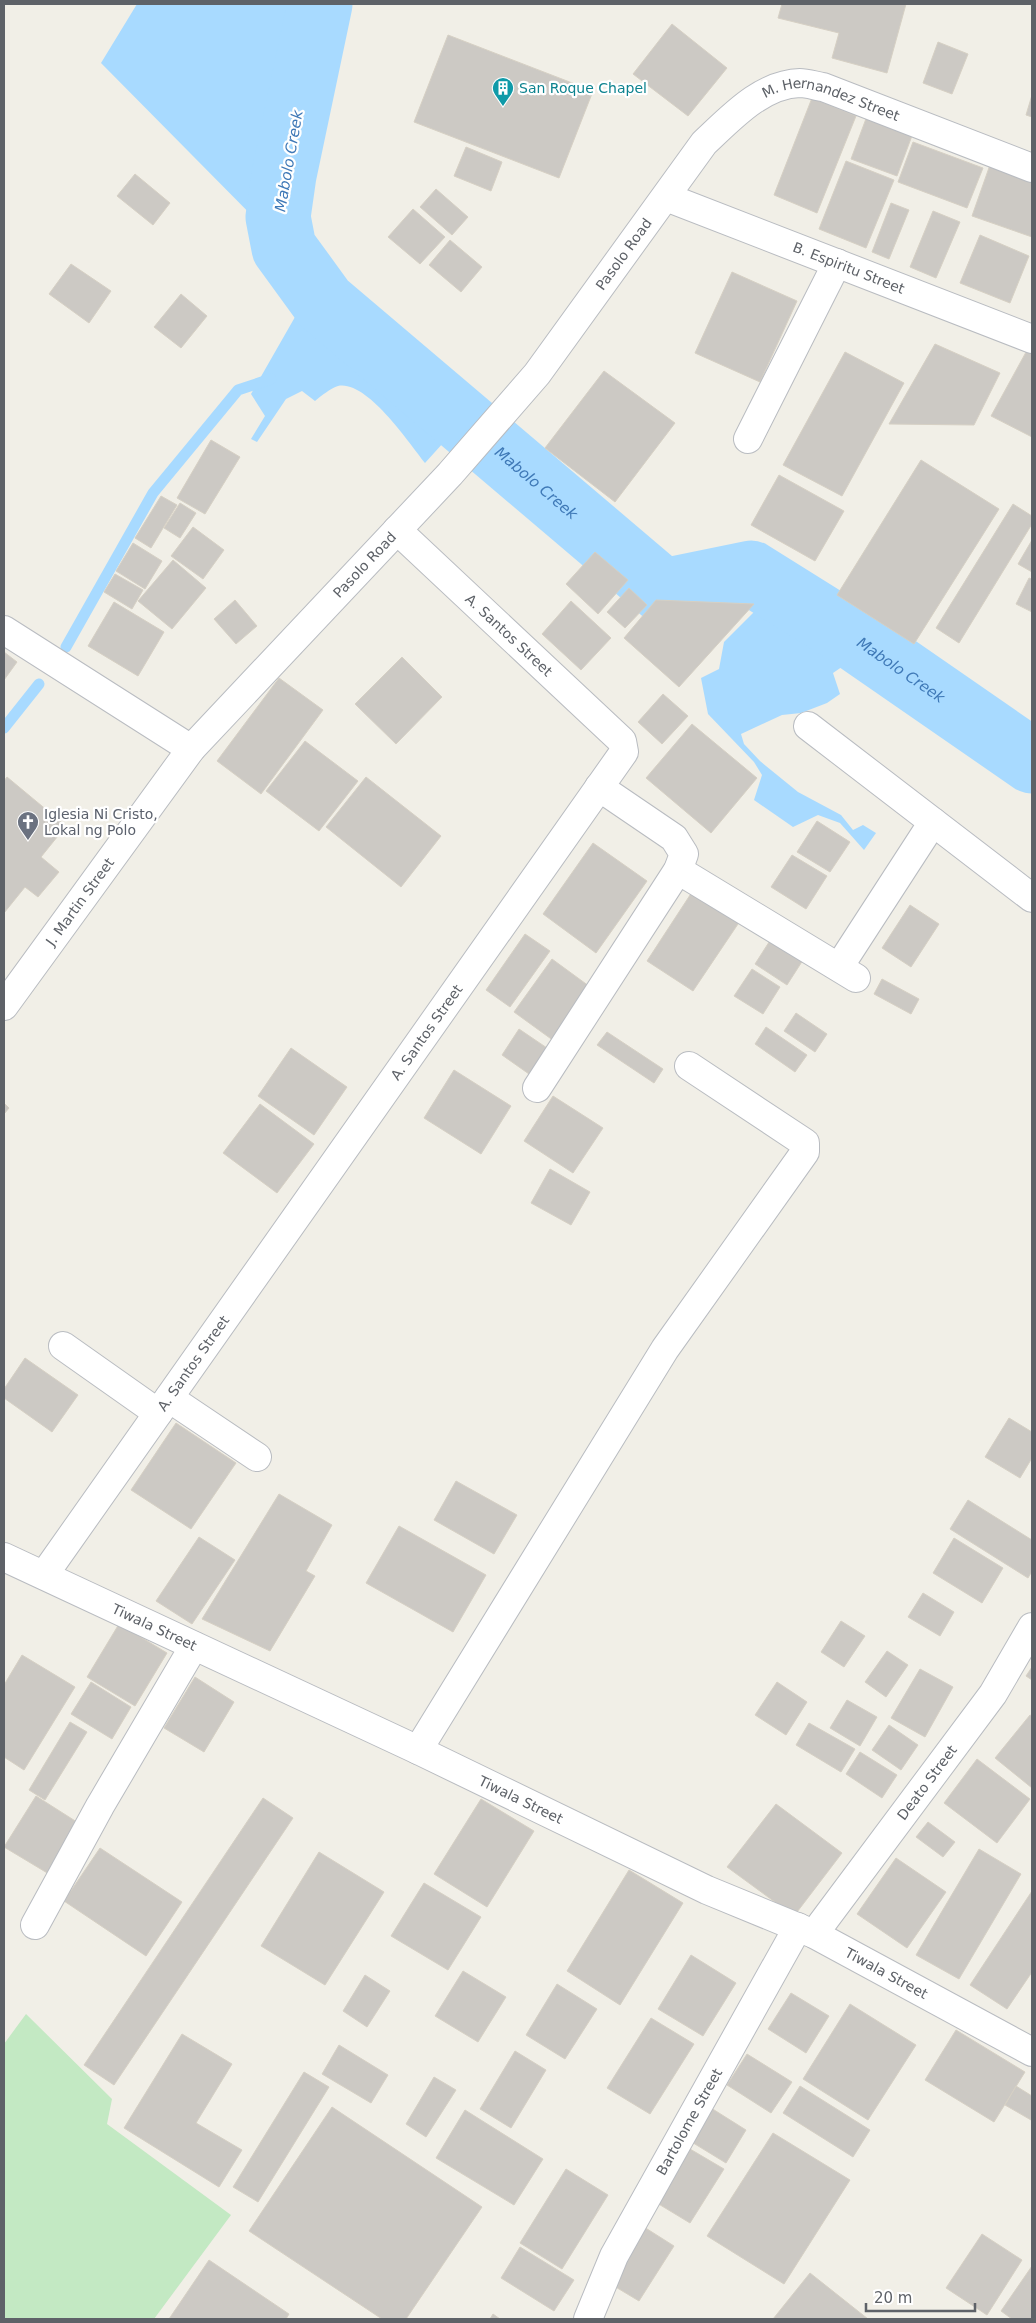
<svg xmlns="http://www.w3.org/2000/svg" width="1036" height="2323" font-family="'DejaVu Sans',sans-serif">
	<rect width="100%" height="100%" fill="#f1efe7"/>
	<path fill="#c3e9c3" d="M 26,2014 L 112,2099 L 107,2124 L 231,2215 L 154,2319 L 4,2319 L 4,2044 Z"/>
	<path fill="#a8daff" d="M 137,4 L 320,4 L 284,175 L 284,248 L 101,63 Z
		M 324,289 L 472,411 L 425,463 C 409,443 367,380 338,386 C 331,388 321,396 315,401 L 302,391 L 286,399 L 257,442 L 251,439 L 265,416 L 251,394 L 307,296 Z
		M 763,566 L 878,642 L 833,673 L 840,694 L 827,703 L 801,713 L 782,715 L 741,734 L 744,744 L 760,761 L 798,792 L 841,815 L 853,830 L 863,825 L 876,833 L 864,850 L 840,823 L 818,815 L 793,827 L 754,800 L 762,775 L 754,762 L 708,714 L 701,678 L 719,669 L 724,642 L 759,607 L 750,584 Z"/>
	<g fill="none" stroke-linecap="round" stroke-linejoin="round">
		<path stroke="#a8daff" stroke-width="11" d="M 66,647 L 153,493 L 238,390 L 271,379
			M 4,728 L 39,684"/>
		<path stroke="#a8daff" stroke-width="65" id="s1" d="M 320,4 L 284,175 L 278,217 L 284,248 L 324,303 L 663,591 L 751,573 L 847,633 L 1032,761"/>
	</g>
	<path fill="#ccc9c4" stroke="#d6d0c4" d="M 782,4 L 906,4 L 887,73 L 832,58 L 839,33 L 778,18 Z
		M 672,24 L 727,68 L 688,116 L 633,74 Z
		M 448,35 L 593,91 L 559,178 L 414,122 Z
		M 938,42 L 968,54 L 952,94 L 923,83 Z
		M 1032,95 L 1032,117 L 1026,115 Z
		M 812,98 L 856,116 L 817,213 L 774,195 Z
		M 867,116 L 913,133 L 897,176 L 851,159 Z
		M 913,142 L 983,168 L 967,208 L 898,182 Z
		M 466,147 L 502,162 L 491,191 L 454,176 Z
		M 846,161 L 894,180 L 866,248 L 819,229 Z
		M 991,162 L 1032,177 L 1032,237 L 972,216 Z
		M 135,174 L 170,203 L 153,225 L 117,196 Z
		M 436,189 L 468,217 L 452,235 L 420,207 Z
		M 891,203 L 909,210 L 889,259 L 872,252 Z
		M 413,209 L 445,237 L 420,264 L 388,237 Z
		M 933,211 L 960,222 L 936,278 L 910,267 Z
		M 980,235 L 1029,256 L 1010,303 L 960,283 Z
		M 450,240 L 482,267 L 461,292 L 429,265 Z
		M 71,264 L 111,291 L 89,323 L 49,294 Z
		M 732,272 L 797,301 L 760,382 L 695,353 Z
		M 181,294 L 207,316 L 181,348 L 154,327 Z
		M 1031,343 L 1032,344 L 1032,437 L 991,416 Z
		M 935,344 L 1000,373 L 974,425 L 889,424 Z
		M 845,352 L 904,383 L 842,496 L 783,465 Z
		M 604,371 L 675,423 L 615,502 L 545,448 Z
		M 211,440 L 240,457 L 205,514 L 177,498 Z
		M 921,460 L 999,509 L 914,644 L 837,595 Z
		M 779,475 L 844,511 L 815,561 L 751,525 Z
		M 161,496 L 177,505 L 151,548 L 135,538 Z
		M 180,503 L 196,513 L 180,538 L 164,528 Z
		M 1013,504 L 1032,516 L 1032,524 L 959,643 L 936,628 Z
		M 193,527 L 224,550 L 203,579 L 171,556 Z
		M 1032,540 L 1032,572 L 1018,564 Z
		M 133,543 L 162,561 L 145,589 L 116,571 Z
		M 595,552 L 628,580 L 598,614 L 566,584 Z
		M 173,560 L 206,588 L 172,629 L 138,601 Z
		M 115,574 L 143,590 L 132,609 L 104,592 Z
		M 1029,578 L 1032,579 L 1032,612 L 1016,604 Z
		M 629,588 L 647,605 L 625,628 L 607,612 Z
		M 235,600 L 257,626 L 236,644 L 214,619 Z
		M 656,600 L 754,604 L 679,687 L 624,638 Z
		M 571,601 L 611,638 L 581,670 L 542,634 Z
		M 114,602 L 164,632 L 138,676 L 88,646 Z
		M 4,652 L 17,662 L 4,680 Z
		M 402,657 L 442,697 L 396,744 L 355,704 Z
		M 279,678 L 323,710 L 261,794 L 217,761 Z
		M 663,694 L 688,716 L 662,744 L 638,722 Z
		M 692,724 L 757,778 L 711,833 L 646,778 Z
		M 305,741 L 358,781 L 319,831 L 266,791 Z
		M 7,777 L 66,826 L 41,857 L 59,872 L 38,897 L 25,887 L 4,913 L 4,781 Z
		M 366,777 L 441,836 L 401,887 L 326,827 Z
		M 817,821 L 850,842 L 830,872 L 797,852 Z
		M 593,843 L 647,881 L 596,953 L 543,914 Z
		M 792,855 L 827,876 L 806,909 L 771,887 Z
		M 694,889 L 740,921 L 693,991 L 647,961 Z
		M 910,905 L 939,924 L 911,967 L 882,948 Z
		M 525,934 L 550,951 L 510,1007 L 486,990 Z
		M 771,939 L 803,960 L 787,985 L 755,964 Z
		M 552,959 L 593,989 L 554,1041 L 514,1012 Z
		M 752,969 L 780,987 L 763,1014 L 734,996 Z
		M 882,979 L 919,999 L 911,1014 L 874,994 Z
		M 796,1013 L 827,1034 L 815,1052 L 784,1031 Z
		M 766,1027 L 807,1055 L 795,1072 L 755,1044 Z
		M 519,1029 L 547,1048 L 529,1074 L 502,1055 Z
		M 607,1032 L 663,1069 L 654,1083 L 597,1045 Z
		M 291,1048 L 347,1087 L 314,1135 L 258,1096 Z
		M 454,1070 L 511,1106 L 481,1154 L 424,1118 Z
		M 553,1096 L 603,1128 L 573,1173 L 524,1141 Z
		M 4,1103 L 9,1108 L 4,1114 Z
		M 260,1104 L 314,1144 L 277,1193 L 223,1153 Z
		M 550,1169 L 590,1192 L 571,1225 L 531,1203 Z
		M 25,1358 L 78,1395 L 52,1432 L 4,1398 L 4,1389 Z
		M 1009,1418 L 1032,1432 L 1032,1458 L 1020,1478 L 985,1457 Z
		M 176,1423 L 236,1463 L 191,1529 L 131,1490 Z
		M 456,1481 L 517,1515 L 494,1554 L 434,1520 Z
		M 279,1494 L 332,1525 L 306,1571 L 315,1576 L 270,1651 L 202,1619 Z
		M 968,1500 L 1032,1540 L 1032,1571 L 1028,1578 L 950,1529 Z
		M 399,1526 L 486,1575 L 453,1632 L 366,1583 Z
		M 199,1537 L 235,1560 L 192,1624 L 156,1601 Z
		M 954,1538 L 1003,1568 L 982,1603 L 933,1573 Z
		M 923,1593 L 954,1612 L 940,1636 L 908,1617 Z
		M 841,1621 L 865,1636 L 844,1667 L 821,1652 Z
		M 119,1624 L 167,1653 L 135,1706 L 87,1677 Z
		M 887,1651 L 908,1665 L 886,1697 L 865,1682 Z
		M 22,1655 L 75,1687 L 24,1770 L 4,1757 L 4,1685 Z
		M 1032,1667 L 1032,1680 L 1026,1676 Z
		M 920,1669 L 953,1687 L 925,1737 L 891,1718 Z
		M 195,1677 L 234,1702 L 204,1752 L 164,1728 Z
		M 91,1682 L 131,1707 L 112,1739 L 71,1714 Z
		M 777,1682 L 807,1702 L 786,1735 L 755,1715 Z
		M 847,1700 L 877,1717 L 860,1746 L 830,1728 Z
		M 1030,1715 L 1032,1716 L 1032,1788 L 995,1758 Z
		M 70,1722 L 87,1732 L 45,1800 L 29,1790 Z
		M 809,1723 L 855,1749 L 841,1772 L 796,1745 Z
		M 889,1725 L 918,1745 L 901,1770 L 872,1750 Z
		M 860,1752 L 897,1775 L 882,1798 L 846,1774 Z
		M 977,1759 L 1030,1799 L 997,1843 L 944,1803 Z
		M 36,1796 L 80,1824 L 49,1874 L 4,1847 Z
		M 263,1798 L 293,1818 L 114,2085 L 84,2065 Z
		M 481,1799 L 534,1831 L 487,1907 L 434,1874 Z
		M 776,1804 L 842,1853 L 794,1916 L 727,1867 Z
		M 928,1822 L 955,1842 L 943,1857 L 916,1837 Z
		M 100,1848 L 182,1902 L 146,1956 L 64,1901 Z
		M 979,1849 L 1021,1874 L 959,1979 L 916,1955 Z
		M 319,1852 L 384,1892 L 325,1985 L 261,1946 Z
		M 896,1858 L 946,1892 L 907,1948 L 857,1914 Z
		M 629,1870 L 683,1903 L 620,2005 L 567,1971 Z
		M 424,1883 L 481,1917 L 448,1970 L 391,1936 Z
		M 1032,1891 L 1032,1972 L 1007,2009 L 970,1985 Z
		M 691,1955 L 736,1983 L 703,2036 L 658,2009 Z
		M 463,1971 L 506,1997 L 478,2042 L 435,2016 Z
		M 365,1975 L 390,1991 L 367,2027 L 343,2011 Z
		M 557,1984 L 597,2009 L 565,2059 L 526,2035 Z
		M 791,1993 L 829,2016 L 806,2053 L 768,2029 Z
		M 850,2004 L 916,2045 L 868,2120 L 803,2079 Z
		M 651,2018 L 694,2044 L 650,2114 L 607,2088 Z
		M 956,2030 L 1025,2072 L 994,2122 L 925,2080 Z
		M 182,2034 L 232,2064 L 196,2123 L 242,2150 L 219,2187 L 124,2128 Z
		M 339,2045 L 388,2075 L 371,2103 L 322,2074 Z
		M 515,2051 L 546,2070 L 511,2128 L 480,2109 Z
		M 747,2054 L 792,2082 L 771,2113 L 727,2085 Z
		M 304,2072 L 329,2087 L 258,2202 L 233,2187 Z
		M 434,2077 L 456,2090 L 426,2137 L 406,2124 Z
		M 800,2086 L 870,2130 L 853,2157 L 783,2113 Z
		M 1016,2086 L 1032,2096 L 1031,2120 L 1005,2105 Z
		M 332,2107 L 482,2207 L 406,2319 L 382,2319 L 249,2231 Z
		M 711,2108 L 746,2130 L 726,2163 L 690,2141 Z
		M 465,2110 L 543,2159 L 514,2205 L 436,2158 Z
		M 773,2133 L 850,2180 L 784,2284 L 707,2236 Z
		M 690,2149 L 724,2169 L 690,2223 L 657,2203 Z
		M 566,2169 L 608,2195 L 562,2269 L 520,2243 Z
		M 644,2227 L 674,2246 L 639,2301 L 609,2283 Z
		M 982,2234 L 1022,2260 L 987,2315 L 946,2288 Z
		M 520,2247 L 574,2280 L 554,2311 L 501,2278 Z
		M 209,2260 L 289,2314 L 286,2319 L 169,2319 Z
		M 1032,2266 L 1032,2319 L 1012,2319 L 1001,2311 Z
		M 810,2273 L 868,2319 L 773,2319 Z
		M 493,2314 L 500,2319 L 490,2319 Z"/>
	<g fill="none" stroke-linecap="round" stroke-linejoin="round">
		<g stroke="#b9bcc1" stroke-width="30">
			<g id="minor">
				<path id="s2" d="M 666,197 L 1032,339"/>
				<path d="M 748,439 L 837,263"/>
				<path d="M 4,630 L 191,749"/>
				<path d="M 808,726 L 1032,898"/>
				<path d="M 678,870 L 856,978"/>
				<path d="M 839,967 L 933,822"/>
				<path id="s3" d="M 4,1006 L 191,749 L 450,474 L 537,374 L 704,143 C 730,119 761,84 800,83 C 807,83 816,86 823,87 L 1032,168"/>
				<path d="M 537,1088 L 678,870 L 684,854 L 674,838 L 599,787"/>
				<path d="M 63,1346 L 158,1413"/>
				<path d="M 169,1398 L 257,1457"/>
				<path id="s4" d="M 4,1557 L 418,1750 L 707,1890 L 814,1934 L 1032,2052"/>
				<path id="s5" d="M 44,1575 L 624,752 L 622,741 L 397,530"/>
				<path d="M 418,1750 L 665,1349 L 805,1152 L 805,1143 L 799,1139 L 689,1066"/>
				<path d="M 35,1925 L 100,1806 L 194,1646"/>
				<path id="s6" d="M 814,1934 L 993,1694 L 1032,1627"/>
				<path id="s7" d="M 588,2319 L 614,2256 L 798,1927"/>
			</g>
		</g>
		<use href="#minor" stroke="#fff" stroke-width="28"/>
	</g>
	<defs>
		<g id="building-pin" transform="scale(1.125)"><path d="M0 17L-7.5 6A9.5 9.5 0 1 1 7.5 6Z" fill="#0f9aa8" stroke="#fff"/><path d="M-4-6H4V6H1V3H-1V6H-4ZM-2.5-4.3h1.7v1.8h-1.7ZM.8-4.3h1.7v1.8H.8ZM-2.5-1h1.7V.8h-1.7ZM.8-1h1.7V.8H.8Z" fill="#fff"/></g>
		<g id="church-pin" transform="scale(1.125)"><path d="M0 17L-7.5 6A9.5 9.5 0 1 1 7.5 6Z" fill="#6b7280" stroke="#fff"/><path d="M-1.2-6h2.4v3.5h3.3v2.4h-3.3V6h-2.4V-.1h-3.3v-2.4h3.3Z" fill="#fff"/></g>
	</defs>
	<g fill-rule="evenodd">
		<use href="#building-pin" x="503" y="88"/>
		<use href="#church-pin" x="28" y="822"/>
	</g>
	<g text-anchor="middle" dominant-baseline="central" stroke-width="4.5" stroke-linejoin="round" paint-order="stroke">
		<g font-size="14" fill="#0d838f" stroke="#fff" text-anchor="start">
			<text x="519" y="88">San Roque Chapel</text>
		</g>
		<g font-size="14" fill="#5e6268" stroke="#fff">
			<text stroke="none"><textPath href="#s3" startOffset="1262">M. Hernandez Street</textPath></text>
			<text stroke="none"><textPath href="#s3" startOffset="976">Pasolo Road</textPath></text>
			<text stroke="none"><textPath href="#s2" startOffset="196">B. Espiritu Street</textPath></text>
			<text stroke="none"><textPath href="#s3" startOffset="571">Pasolo Road</textPath></text>
			<text transform="translate(509 635) rotate(43)">A. Santos Street</text>
			<text stroke="none"><textPath href="#s3" startOffset="129">J. Martin Street</textPath></text>
			<text stroke="none"><textPath href="#s5" startOffset="664">A. Santos Street</textPath></text>
			<text stroke="none"><textPath href="#s5" startOffset="259">A. Santos Street</textPath></text>
			<text stroke="none"><textPath href="#s4" startOffset="166">Tiwala Street</textPath></text>
			<text stroke="none"><textPath href="#s6" startOffset="189">Deato Street</textPath></text>
			<text stroke="none"><textPath href="#s4" startOffset="571">Tiwala Street</textPath></text>
			<text stroke="none"><textPath href="#s4" startOffset="976">Tiwala Street</textPath></text>
			<text stroke="none"><textPath href="#s7" startOffset="222">Bartolome Street</textPath></text>
		</g>
		<g font-size="14" fill="#5b616d" stroke="#fff" text-anchor="start">
			<text x="44" y="814">Iglesia Ni Cristo,<tspan x="44" dy="16">Lokal ng Polo</tspan></text>
		</g>
		<g font-size="15" font-style="italic" fill="#3f79b7" stroke="#fff">
			<text transform="translate(289 161) rotate(-80)">Mabolo Creek</text>
			<text stroke="none"><textPath href="#s1" startOffset="595">Mabolo Creek</textPath></text>
			<text stroke="none"><textPath href="#s1" startOffset="1030">Mabolo Creek</textPath></text>
		</g>
	</g>
	<rect width="1036" height="2323" fill="none" stroke="#5e6268" stroke-width="10"/>
	<path d="M866 2303v8h109v-8" fill="none" stroke="#5e6268" stroke-width="2.5"/>
	<text x="874" y="2303" font-size="15" fill="#5e6268" stroke="#ffffff" stroke-width="4" paint-order="stroke">20 m</text>
</svg>
